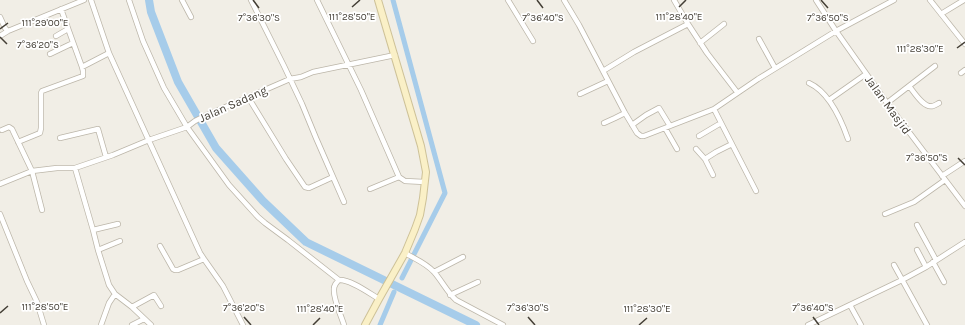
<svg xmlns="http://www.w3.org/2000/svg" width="965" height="325" font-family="Karla,sans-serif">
	<rect width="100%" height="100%" fill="#f1eee6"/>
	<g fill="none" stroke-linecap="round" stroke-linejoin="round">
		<path stroke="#a6ccea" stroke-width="5" d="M 393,0 L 445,193 L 402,278
			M 380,325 L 394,292"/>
		<path stroke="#a6ccea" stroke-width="8" d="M 149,0 L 151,12 L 178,82 L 216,148 L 263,201 L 306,242 L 476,325"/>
		<g stroke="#bcb6a9" stroke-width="6">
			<path id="street" d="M 91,0 L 109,53 L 200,253 L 204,259 L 223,286 L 243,325
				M 129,0 L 143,41 L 164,88 L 187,127 L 229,185 L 258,217 L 265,223 L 288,240 L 339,280
				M 182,0 L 191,17
				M 251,0 L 284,66 L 302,104 L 316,138 L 344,202
				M 317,0 L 361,90 L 399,177 L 405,181 L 425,182
				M 508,0 L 533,41
				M 564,0 L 579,25 L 625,113 L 637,133 L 641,136 L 644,136 L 714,109 L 758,79 L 836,31 L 894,0
				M 674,0 L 688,24 L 707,53 L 737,92
				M 816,0 L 836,31 L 887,103 L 965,206
				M 930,0 L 965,44
				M 941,14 L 964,0
				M 0,17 L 5,28 L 8,31 L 84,0
				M 0,36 L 8,31
				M 56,36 L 68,29
				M 759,39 L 775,68
				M 700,43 L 724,24
				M 50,54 L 73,43
				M 82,67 L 109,53
				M 603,71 L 634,52 L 688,24
				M 961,73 L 965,70
				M 809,83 C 829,92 841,119 848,139
				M 909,86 C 914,92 924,109 933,106 C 936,105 937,104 939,103
				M 580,94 L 608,81
				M 248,97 L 286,159 L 305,187 L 309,188 L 333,177
				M 829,100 L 866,74
				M 887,103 L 935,66
				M 714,109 L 756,191
				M 604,123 L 615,118 L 625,113
				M 632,125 L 646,115 L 659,108 L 670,126
				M 665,128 L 677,149
				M 2,130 L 9,127 L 12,129 L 32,171 L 42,210
				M 699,136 L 721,123
				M 60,138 L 98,129 L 106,157
				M 18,142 L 40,133 L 41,128 L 41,93 L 42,91 L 83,76 L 83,71 L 82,67 L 61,9
				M 696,149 L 705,159 L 716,152 L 732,144
				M 705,159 L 713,175
				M 75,168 L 93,230 L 98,250 L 109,285 L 115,294 L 132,307 L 151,325
				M 942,176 L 965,161
				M 0,184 L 32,171 L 57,168 L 75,168 L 113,155 L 149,140 L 187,127 L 195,121 L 207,115 L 290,79 L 301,77 L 313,72 L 395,55
				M 370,189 L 399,177
				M 0,214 L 27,281 L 37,302 L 44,325
				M 885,214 L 914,202 L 945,180
				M 917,225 L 936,260
				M 93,230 L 118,224
				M 160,246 L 173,269 L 175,270 L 178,270 L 204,259
				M 98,250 L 120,241
				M 917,250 L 926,267
				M 405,253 C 415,259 426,263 434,272 C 442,281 447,292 456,300 L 503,325
				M 933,262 L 944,282
				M 894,265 L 927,325
				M 434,272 L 463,257
				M 450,295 L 478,282
				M 850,305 L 861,325
				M 132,307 L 154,295 L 161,306
				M 101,325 L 109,303 L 115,294
				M 132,325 L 144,319
				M 344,325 C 341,315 333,299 334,289 C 334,285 336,283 339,280 C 350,279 369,293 379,299
				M 808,325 L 902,280 L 926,267 L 965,242"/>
		</g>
		<g stroke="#cec298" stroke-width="8">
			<path id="secondary" d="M 365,325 L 379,299 L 405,253 L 415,229 L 420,215 L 423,198 L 426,172 L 421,146 L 378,0"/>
		</g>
		<use href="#street" stroke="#fff" stroke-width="4.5"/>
		<use href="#secondary" stroke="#faf0c7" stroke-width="6"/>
	</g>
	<path fill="none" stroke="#443f36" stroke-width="1.5" d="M 253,0 L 259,8M 537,0 L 543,8M 821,0 L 828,8M 352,7 L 360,0M 679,7 L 686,0M 0,29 L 8,23M 0,37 L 7,44M 957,48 L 965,42M 958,158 L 965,165M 0,313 L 8,306M 244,317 L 251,325M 528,317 L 535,325M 813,317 L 819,325M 313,325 L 320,318M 639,325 L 647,318"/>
	<g text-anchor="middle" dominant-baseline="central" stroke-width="3.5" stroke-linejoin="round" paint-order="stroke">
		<g font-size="12" fill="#443f36" stroke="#fff">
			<text transform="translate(233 104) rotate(-24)">Jalan Sadang</text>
			<text transform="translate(888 105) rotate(54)">Jalan Masjid</text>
		</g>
	</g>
	<g font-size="10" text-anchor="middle" fill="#443f36" stroke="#fff" stroke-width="3.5" stroke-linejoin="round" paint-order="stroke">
		<text x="352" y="20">111°28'50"E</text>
		<text x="679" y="20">111°28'40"E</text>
		<text x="259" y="21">7°36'30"S</text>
		<text x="543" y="21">7°36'40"S</text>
		<text x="828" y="21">7°36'50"S</text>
		<text x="45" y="26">111°29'00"E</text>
		<text x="38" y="48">7°36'20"S</text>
		<text x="920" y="52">111°28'30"E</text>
		<text x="927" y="161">7°36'50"S</text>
		<text x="45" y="310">111°28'50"E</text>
		<text x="244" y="311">7°36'20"S</text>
		<text x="528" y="311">7°36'30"S</text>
		<text x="813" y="311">7°36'40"S</text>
		<text x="320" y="312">111°28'40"E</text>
		<text x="647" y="312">111°28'30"E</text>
	</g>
</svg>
